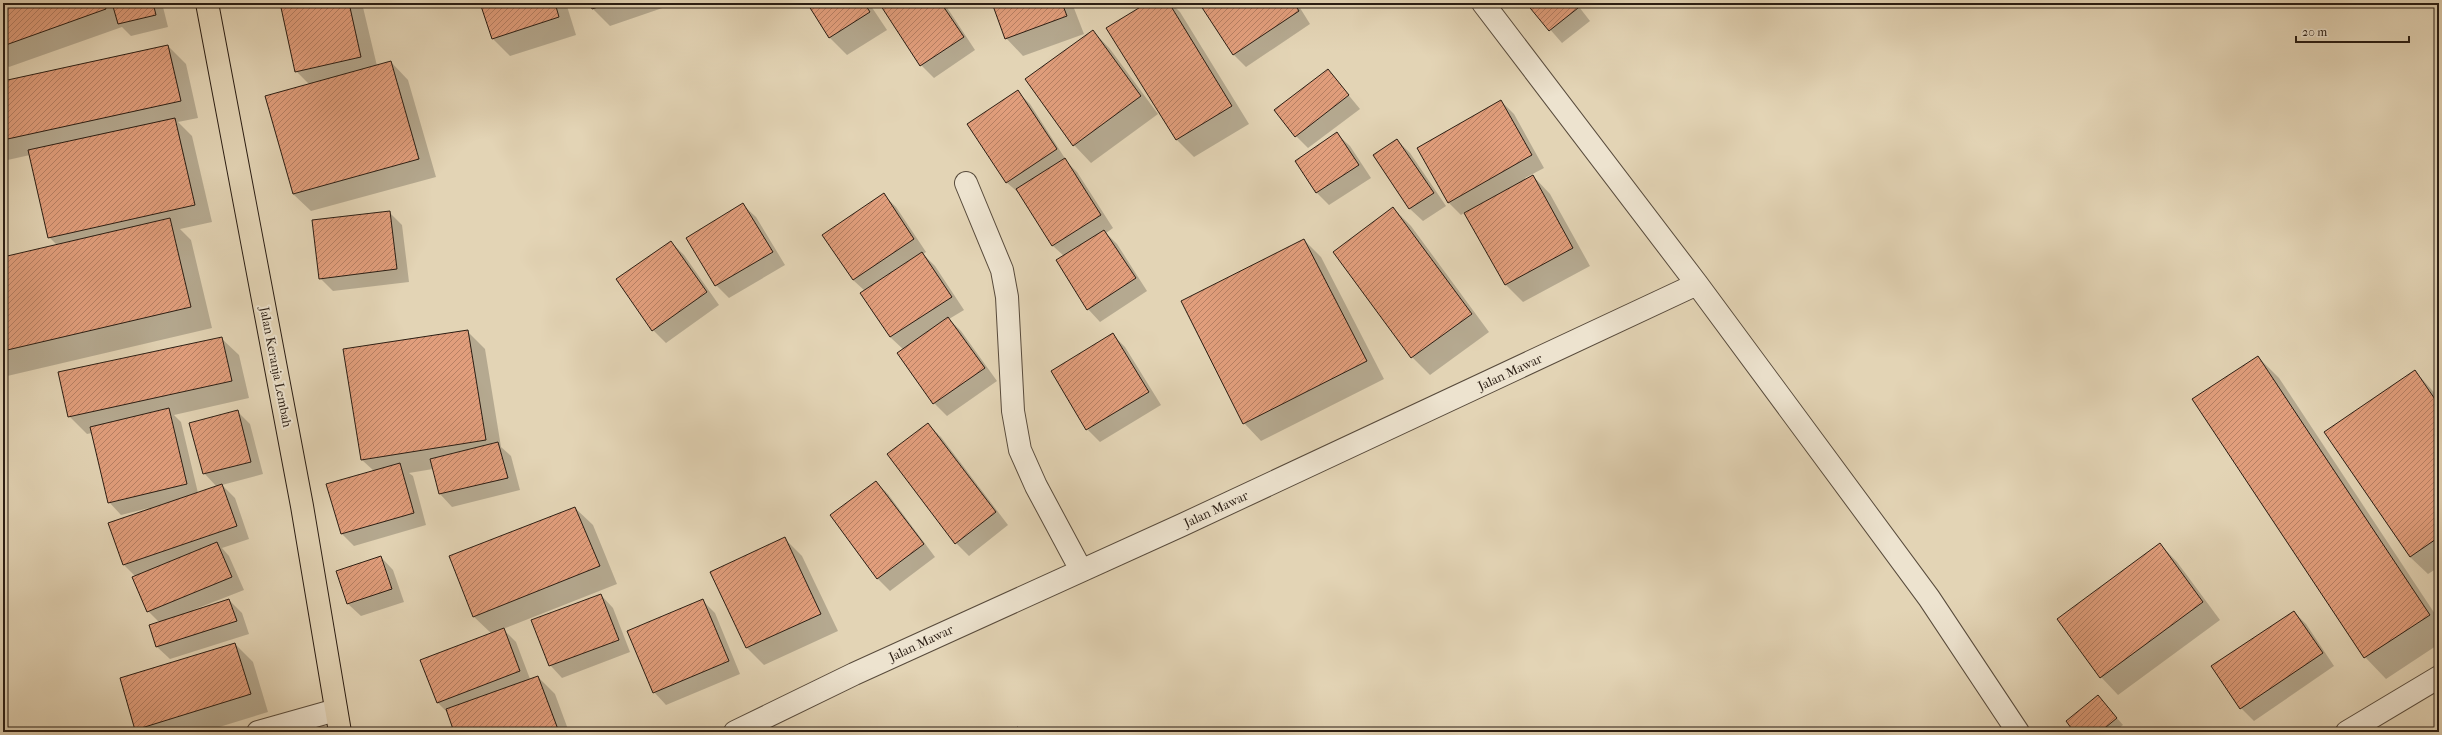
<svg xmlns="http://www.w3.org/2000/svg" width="2442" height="735" font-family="'IM FELL French Canon',serif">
	<defs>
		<pattern id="building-hatch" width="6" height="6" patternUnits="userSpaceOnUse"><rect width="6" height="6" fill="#e19e7c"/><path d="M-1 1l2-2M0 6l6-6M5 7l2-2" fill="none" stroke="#b78064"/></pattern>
	</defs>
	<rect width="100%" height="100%" fill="#e3d4b5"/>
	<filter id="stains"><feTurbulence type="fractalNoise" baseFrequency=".005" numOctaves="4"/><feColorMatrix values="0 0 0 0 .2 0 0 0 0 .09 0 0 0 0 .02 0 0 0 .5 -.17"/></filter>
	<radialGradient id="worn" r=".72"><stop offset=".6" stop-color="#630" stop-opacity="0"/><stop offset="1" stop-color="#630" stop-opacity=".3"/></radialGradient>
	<path fill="#0003" d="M 3,3 L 162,3 L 168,27 L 131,36 L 122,27 L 9,67 L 3,61 Z
		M 281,3 L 362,3 L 377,66 L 391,62 L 408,80 L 436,177 L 311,211 L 293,194 L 309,84 L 296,71 Z
		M 481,3 L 566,3 L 576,35 L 510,56 L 492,38 Z
		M 591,3 L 677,3 L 610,26 L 593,9 Z
		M 808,3 L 869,3 L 887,30 L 847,55 L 830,38 Z
		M 880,3 L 944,3 L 975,50 L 934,78 L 921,65 Z
		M 993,3 L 1072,3 L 1084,34 L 1023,56 L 1006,38 Z
		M 1149,3 L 1171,3 L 1180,12 L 1249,124 L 1194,157 L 1177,140 L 1108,28 Z
		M 1200,3 L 1297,3 L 1310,24 L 1246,67 L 1233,54 Z
		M 1527,3 L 1576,3 L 1590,21 L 1562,43 Z
		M 1093,31 L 1110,49 L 1158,114 L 1091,163 L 1074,145 Z
		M 168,46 L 186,64 L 198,118 L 178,122 L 192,136 L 212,222 L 180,229 L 191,240 L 212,328 L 3,377 L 3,258 L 57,245 L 49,237 L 30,155 L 3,161 L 3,82 Z
		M 1328,70 L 1360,109 L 1308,148 L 1296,136 Z
		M 1017,91 L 1030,104 L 1068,163 L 1077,172 L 1113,228 L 1106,233 L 1117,244 L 1147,291 L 1100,322 L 1088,309 L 1064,256 L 1053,246 L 1020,194 L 1006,182 Z
		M 1501,101 L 1514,114 L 1544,168 L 1525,178 L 1526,180 L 1533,176 L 1550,194 L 1590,266 L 1523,302 L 1506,285 L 1465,212 L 1461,215 L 1448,202 Z
		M 1337,134 L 1350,146 L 1371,178 L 1329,205 L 1317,193 L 1296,161 Z
		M 1397,140 L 1410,153 L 1446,206 L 1423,221 L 1410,209 L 1374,156 Z
		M 884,195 L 896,207 L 926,252 L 923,254 L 935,266 L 964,310 L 949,319 L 961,331 L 997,381 L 947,416 L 934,403 L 898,353 L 904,350 L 890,337 L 865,291 L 853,280 L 823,235 Z
		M 743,205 L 756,217 L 785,265 L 729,298 L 716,285 L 687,238 Z
		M 1393,208 L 1411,226 L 1489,332 L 1430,375 L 1412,357 L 1335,252 Z
		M 389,212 L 402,225 L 409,282 L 333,291 L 320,278 Z
		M 1304,240 L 1321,257 L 1384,379 L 1261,441 L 1244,423 Z
		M 671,242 L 684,255 L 719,305 L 666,343 L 653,330 Z
		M 467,331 L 485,349 L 501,447 L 511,456 L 520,490 L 452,507 L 440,494 L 433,469 L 409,473 L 413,476 L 426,525 L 354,546 L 342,534 L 374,471 L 362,460 Z
		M 1112,334 L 1125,347 L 1161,405 L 1100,442 L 1087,429 Z
		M 221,338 L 239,355 L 249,398 L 174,415 L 181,422 L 198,493 L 217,487 L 204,473 L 237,411 L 250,424 L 263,474 L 222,485 L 235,498 L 249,539 L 222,548 L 229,556 L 244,590 L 193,610 L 229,600 L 242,613 L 249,634 L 170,659 L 157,647 L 160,623 L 148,611 L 135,576 L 124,565 L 109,524 L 149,508 L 121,515 L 109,502 L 92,433 L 87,434 L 69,416 Z
		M 2258,357 L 2279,378 L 2439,620 L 2439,644 L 2386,679 L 2365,657 L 2194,399 Z
		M 2415,371 L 2439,398 L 2439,567 L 2428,574 L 2410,557 L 2325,433 Z
		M 928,424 L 941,437 L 1008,525 L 969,556 L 956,543 Z
		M 876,482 L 888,494 L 935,557 L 890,591 L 877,578 Z
		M 575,508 L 593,525 L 617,584 L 503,629 L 516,642 L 530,679 L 538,677 L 555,694 L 569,732 L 455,732 L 448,713 L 437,702 L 492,634 L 473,616 Z
		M 785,539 L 802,556 L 838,631 L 764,665 L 747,648 L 712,572 Z
		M 2160,544 L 2177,562 L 2220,620 L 2118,695 L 2101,677 Z
		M 381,557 L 393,570 L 404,602 L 361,616 L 348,604 L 337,572 Z
		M 601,595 L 613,608 L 630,652 L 562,678 L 550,665 Z
		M 702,600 L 715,613 L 740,674 L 666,705 L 654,692 Z
		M 2294,612 L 2306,624 L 2334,666 L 2254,721 L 2241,708 L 2213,666 Z
		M 235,644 L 253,662 L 268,712 L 203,732 L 139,732 L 136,729 Z
		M 2098,696 L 2123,725 L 2114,732 L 2076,732 Z
		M 2188,729 L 2191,732 L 2183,732 Z"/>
	<path fill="url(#building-hatch)" stroke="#2a1d13" d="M 3,3 L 104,3 L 106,9 L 3,46 Z
		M 112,3 L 153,3 L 156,15 L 118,24 Z
		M 280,3 L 349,3 L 361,57 L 295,72 Z
		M 480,3 L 555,3 L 559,17 L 492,39 Z
		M 590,3 L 610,3 L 592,9 Z
		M 807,3 L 864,3 L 870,12 L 829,38 Z
		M 879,3 L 941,3 L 964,37 L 920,66 Z
		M 992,3 L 1062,3 L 1067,16 L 1005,39 Z
		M 1147,3 L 1169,3 L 1232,106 L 1176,140 L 1106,28 Z
		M 1199,3 L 1294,3 L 1299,11 L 1233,55 Z
		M 1526,3 L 1574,3 L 1578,8 L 1549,31 Z
		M 1093,30 L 1141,96 L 1073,146 L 1025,79 Z
		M 168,45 L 181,101 L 3,140 L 3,81 Z
		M 391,61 L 419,159 L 293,194 L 265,96 Z
		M 1328,69 L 1349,95 L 1295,137 L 1274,110 Z
		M 1018,90 L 1057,149 L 1006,183 L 967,124 Z
		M 1501,100 L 1532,155 L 1448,203 L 1417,148 Z
		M 175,118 L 195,205 L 48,238 L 28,150 Z
		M 1337,132 L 1359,165 L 1316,193 L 1295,161 Z
		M 1397,139 L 1434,193 L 1409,209 L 1373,155 Z
		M 1065,158 L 1101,215 L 1052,246 L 1016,189 Z
		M 1533,175 L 1573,248 L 1505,285 L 1464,213 Z
		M 884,193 L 914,239 L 853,280 L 822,235 Z
		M 743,203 L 773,252 L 715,286 L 686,238 Z
		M 1393,207 L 1472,314 L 1411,358 L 1333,252 Z
		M 390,211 L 397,269 L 319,279 L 312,220 Z
		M 170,218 L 191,307 L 3,351 L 3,257 Z
		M 1104,230 L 1136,278 L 1087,310 L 1056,260 Z
		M 1304,239 L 1367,361 L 1243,424 L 1181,301 Z
		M 671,241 L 707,292 L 652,331 L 616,279 Z
		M 922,252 L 952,297 L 890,337 L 860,293 Z
		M 948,317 L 985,368 L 933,404 L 897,353 Z
		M 468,330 L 486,440 L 361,460 L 343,349 Z
		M 1113,333 L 1149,392 L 1086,430 L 1051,371 Z
		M 222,337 L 232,381 L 68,417 L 58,372 Z
		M 2258,356 L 2430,615 L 2364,658 L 2192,399 Z
		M 2415,370 L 2439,405 L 2439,537 L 2410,557 L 2324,432 Z
		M 169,408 L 187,484 L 108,503 L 90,427 Z
		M 238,410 L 251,462 L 203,474 L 189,423 Z
		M 928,423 L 996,512 L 955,544 L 887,454 Z
		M 498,442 L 508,478 L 439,494 L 430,459 Z
		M 400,463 L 414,513 L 341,534 L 326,484 Z
		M 876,481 L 924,544 L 877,579 L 830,515 Z
		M 222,484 L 237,526 L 123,565 L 108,523 Z
		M 575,507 L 600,566 L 473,617 L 449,556 Z
		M 785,537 L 821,614 L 746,648 L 710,572 Z
		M 217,542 L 232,577 L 147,612 L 132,577 Z
		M 2160,543 L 2203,602 L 2100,678 L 2057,619 Z
		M 381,556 L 392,589 L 347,604 L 336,571 Z
		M 601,594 L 619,640 L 549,666 L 531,620 Z
		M 229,599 L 237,621 L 156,647 L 149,625 Z
		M 703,599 L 729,661 L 653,693 L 627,631 Z
		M 2294,611 L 2323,653 L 2240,709 L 2211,666 Z
		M 504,628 L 520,671 L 437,703 L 420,660 Z
		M 235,643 L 251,694 L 135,730 L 120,678 Z
		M 538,676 L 559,732 L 454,732 L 446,709 Z
		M 2098,695 L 2117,718 L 2100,732 L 2074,732 L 2066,721 Z
		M 1018,727 L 1020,732 L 1008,732 Z"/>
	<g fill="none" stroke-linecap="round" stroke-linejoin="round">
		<g stroke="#584b3c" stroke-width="24">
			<path id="minor" d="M 1483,3 L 1697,284 L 1929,598 L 2018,732
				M 966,183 L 1002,270 L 1007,297 L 1013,411 L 1020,450 L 1036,486 L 1081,570
				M 258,732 L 336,710
				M 735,732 L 854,674 L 1182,525 L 1697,284
				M 2347,732 L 2439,677"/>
		</g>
		<g stroke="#2a1d13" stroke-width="24">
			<path id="major" d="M 207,3 L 302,506 L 340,732"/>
		</g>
		<use href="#minor" stroke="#ede3cf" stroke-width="22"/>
		<use href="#major" stroke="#e3d4b5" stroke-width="22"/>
	</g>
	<g text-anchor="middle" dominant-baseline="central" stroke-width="4" stroke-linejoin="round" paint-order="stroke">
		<g font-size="13" fill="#2a1d13" stroke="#ede3cf">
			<text transform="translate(276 367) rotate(79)">Jalan Keranja Lembah</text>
			<text transform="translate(1510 372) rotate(-25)">Jalan Mawar</text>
			<text transform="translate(1216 509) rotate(-25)">Jalan Mawar</text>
			<text transform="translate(921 643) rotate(-25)">Jalan Mawar</text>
		</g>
	</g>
	<rect width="2442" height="735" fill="none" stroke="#e3d4b5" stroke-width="16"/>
	<rect x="4" y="4" width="2434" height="727" fill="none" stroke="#2a1d13" stroke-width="2"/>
	<rect x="8" y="8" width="2426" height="719" fill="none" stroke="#2a1d13"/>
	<path d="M2296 36v6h113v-6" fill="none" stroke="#2a1d13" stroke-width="2"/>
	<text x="2302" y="36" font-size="12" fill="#2a1d13" stroke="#ede3cf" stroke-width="3" paint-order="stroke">20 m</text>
	<rect width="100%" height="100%" filter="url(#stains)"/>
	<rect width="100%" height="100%" fill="url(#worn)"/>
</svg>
